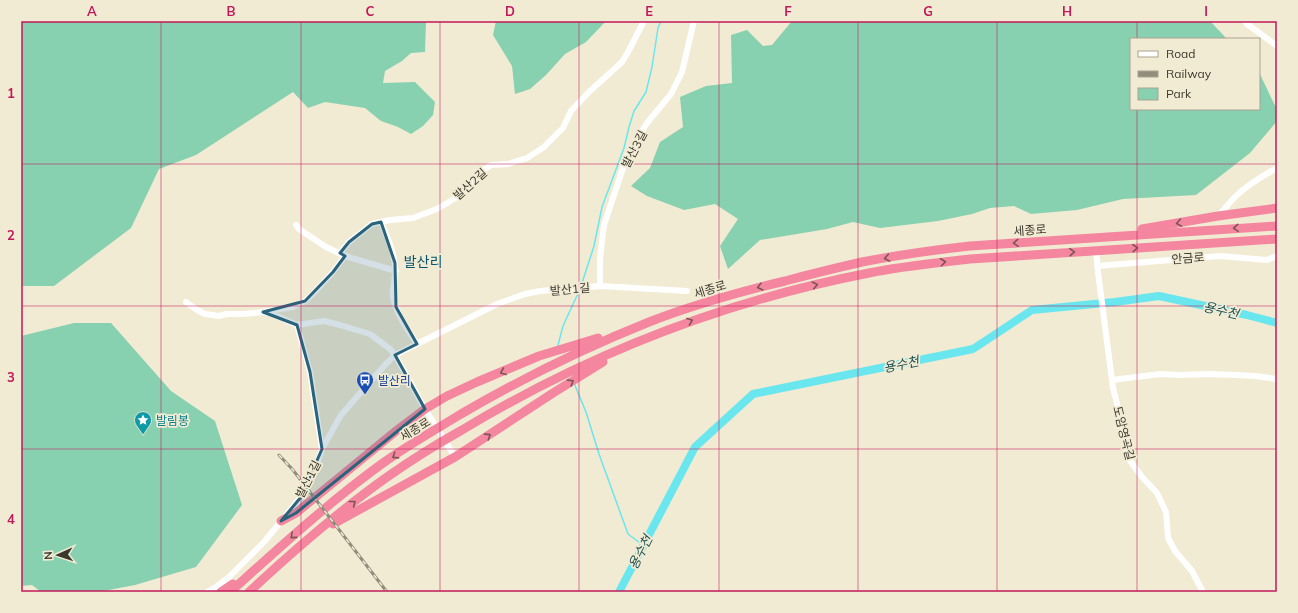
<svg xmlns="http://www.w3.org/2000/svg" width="1298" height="613" font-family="Mulish,'Noto Sans KR',sans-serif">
	<rect width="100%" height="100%" fill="#f2ebd3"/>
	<path fill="#87d0b0" d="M 21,21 L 426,21 L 425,52 L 411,53 L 402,61 L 385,71 L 383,83 L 415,82 L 435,102 L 433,115 L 423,126 L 411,134 L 398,127 L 381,121 L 365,108 L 325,102 L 308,108 L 293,92 L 196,155 L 159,169 L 131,228 L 54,286 L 21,286 Z
		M 496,21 L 606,21 L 586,42 L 565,54 L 546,75 L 530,89 L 515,94 L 512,66 L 493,35 Z
		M 792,21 L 1210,21 L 1227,39 L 1131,39 L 1131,109 L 1259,109 L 1259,72 L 1277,110 L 1277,121 L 1250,153 L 1196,195 L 1123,199 L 1077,210 L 1031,214 L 1014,206 L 990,208 L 972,214 L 938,221 L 880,228 L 853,222 L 827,229 L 760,240 L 728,269 L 720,246 L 738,219 L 715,204 L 684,210 L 647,196 L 631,186 L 650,168 L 660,142 L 683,127 L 680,97 L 706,86 L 732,83 L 731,35 L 747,30 L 763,46 L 772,45 Z
		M 74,323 L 111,323 L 171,391 L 215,421 L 242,505 L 196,567 L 135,585 L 98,592 L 41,592 L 32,585 L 21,586 L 21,336 Z"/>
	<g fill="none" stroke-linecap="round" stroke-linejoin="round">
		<path stroke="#6ae6ee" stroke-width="1.5" d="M 581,286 L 594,246 L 602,207 L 624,148 L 629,127 L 634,111 L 646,92 L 652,67 L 658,28 L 661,21
			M 559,347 L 558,345 L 563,326 L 580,289
			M 574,383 L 586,412 L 599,454 L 628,534 L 644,546"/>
		<path stroke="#6ae6ee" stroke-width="8" d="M 619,592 L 695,447 L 753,394 L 973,349 L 1032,310 L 1115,302 L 1159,296 L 1247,315 L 1277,323"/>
		<path stroke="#fff" stroke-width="6" d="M 1245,21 L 1247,24 L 1277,46
			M 1218,216 C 1224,210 1229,203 1235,197 C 1247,185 1262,176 1277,168
			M 381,222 C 387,237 396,255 395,272 C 395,280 392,289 393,297 C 396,314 408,330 417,344
			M 296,225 L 299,229 L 326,247 L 345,256 L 396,271
			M 1096,250 L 1098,272 L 1113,388 L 1123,427 L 1128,458 L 1142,477 L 1157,493 L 1166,512 L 1168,538 L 1175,551 L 1192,571 L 1203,592
			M 340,253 L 349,242 L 372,224 L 390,220 L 413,218 L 437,209 L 459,196 L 475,178 L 485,169 L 491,165 L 508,164 L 527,158 L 544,147 L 563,128 L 571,111 L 589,92 L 622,62 L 628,52 L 644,21
			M 1097,266 L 1220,256 L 1267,260 L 1277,256
			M 600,286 L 600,258 L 604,225 L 627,156 L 647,123 L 671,94 L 682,72 L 694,21
			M 186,302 L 197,310 L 205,314 L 219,316 L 226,314 L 244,314 L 263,312 L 293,307 L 305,301 L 313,294 L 333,272 L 345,256
			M 267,313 L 270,313 L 297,325 L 310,372 L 322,449
			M 297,325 L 324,321 L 340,325 L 370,334 L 390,349 L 395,355 L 425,409 L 455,457
			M 1112,380 L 1160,374 L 1180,375 L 1207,374 L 1236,375 L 1255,376 L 1277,379
			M 207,592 L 216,587 L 230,576 L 264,542 L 301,497 L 315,470 L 322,449 L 341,415 L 384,366 L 395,355 L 497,304 L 525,294 L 540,291 L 600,286 L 687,291"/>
		<path stroke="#f4879f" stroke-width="9" d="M 1142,229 L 1218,216 L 1277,208
			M 281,521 L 296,513 L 396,431 L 425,409 L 447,396 L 477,382 L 539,356 L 598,338
			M 333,524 L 455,457 L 553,393 L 603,362
			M 221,592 L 233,584
			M 230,592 C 279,548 329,502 383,463 C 408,445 435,430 461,414 C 521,379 584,348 649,322 C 693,305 739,292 785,281 C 811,274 836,268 862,262 C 898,255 934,250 970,246 L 1277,226
			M 249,592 C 293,551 340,510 390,475 C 413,459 437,444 462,430 C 588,354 725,301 869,273 C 903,266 937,263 970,259 L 1277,239"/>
		<g stroke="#918c7c" stroke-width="3">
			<path id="rail" d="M 279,455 L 293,470 L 387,592"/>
		</g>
		<use href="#rail" stroke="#f2ebd3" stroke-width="1.5" stroke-dasharray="4.5" stroke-linecap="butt"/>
	</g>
	<defs><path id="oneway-chevron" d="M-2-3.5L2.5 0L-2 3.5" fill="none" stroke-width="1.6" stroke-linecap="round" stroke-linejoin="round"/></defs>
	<g stroke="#7c5456">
		<use href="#oneway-chevron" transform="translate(1179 223) rotate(170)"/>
		<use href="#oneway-chevron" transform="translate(1236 228) rotate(176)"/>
		<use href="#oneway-chevron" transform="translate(1016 243) rotate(176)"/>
		<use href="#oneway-chevron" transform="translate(1135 248) rotate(-4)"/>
		<use href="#oneway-chevron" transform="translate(1072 252) rotate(-4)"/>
		<use href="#oneway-chevron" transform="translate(887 258) rotate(170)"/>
		<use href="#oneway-chevron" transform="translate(943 262) rotate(-7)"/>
		<use href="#oneway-chevron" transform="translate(815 285) rotate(-13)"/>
		<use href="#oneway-chevron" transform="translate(760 287) rotate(166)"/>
		<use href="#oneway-chevron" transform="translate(690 321) rotate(-20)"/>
		<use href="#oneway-chevron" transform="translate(503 372) rotate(157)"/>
		<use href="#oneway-chevron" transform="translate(571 382) rotate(-32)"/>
		<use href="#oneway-chevron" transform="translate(488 436) rotate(-33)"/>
		<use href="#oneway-chevron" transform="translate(395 456) rotate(147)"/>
		<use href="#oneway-chevron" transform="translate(353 503) rotate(-38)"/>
		<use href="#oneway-chevron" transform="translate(293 536) rotate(139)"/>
	</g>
	<path fill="#29637c" fill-opacity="0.2" stroke="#29637c" stroke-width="3" stroke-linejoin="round" d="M 381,222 L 395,263 L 396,307 L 417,344 L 395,355 L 425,409 L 296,513 L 281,521 L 301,497 L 322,449 L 310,372 L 297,325 L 263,312 L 305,301 L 333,272 L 345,256 L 340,253 L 349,242 L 372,224 Z"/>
	<path fill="none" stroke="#c2185b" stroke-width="1" stroke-opacity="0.55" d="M 161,21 L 161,592M 301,21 L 301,592M 440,21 L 440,592M 579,21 L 579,592M 719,21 L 719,592M 858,21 L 858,592M 997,21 L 997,592M 1137,21 L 1137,39M 1137,109 L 1137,592M 21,164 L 1277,164M 21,306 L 1277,306M 21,449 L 1277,449"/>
	<defs>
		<g id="bus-pin" transform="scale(0.9)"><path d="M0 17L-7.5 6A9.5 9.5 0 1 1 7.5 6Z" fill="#1a4fb4" stroke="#f2ebd3"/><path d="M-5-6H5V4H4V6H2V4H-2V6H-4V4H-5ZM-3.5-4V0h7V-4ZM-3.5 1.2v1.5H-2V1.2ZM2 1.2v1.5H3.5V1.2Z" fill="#fff"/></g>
		<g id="sight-pin" transform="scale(0.9)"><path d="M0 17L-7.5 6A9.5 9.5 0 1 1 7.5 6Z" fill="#0f9aa8" stroke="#f2ebd3"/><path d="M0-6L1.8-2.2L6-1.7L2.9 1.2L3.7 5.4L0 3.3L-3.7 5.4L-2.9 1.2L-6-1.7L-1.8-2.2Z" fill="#fff"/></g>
	</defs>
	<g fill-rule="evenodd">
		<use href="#bus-pin" x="365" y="380"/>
		<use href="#sight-pin" x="143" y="420"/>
	</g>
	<g text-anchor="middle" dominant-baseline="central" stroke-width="3.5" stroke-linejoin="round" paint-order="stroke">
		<g font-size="12" fill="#3b382e" stroke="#f2ebd3">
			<text transform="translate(634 149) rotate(-62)">발산3길</text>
			<text transform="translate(470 184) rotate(-42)">발산2길</text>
			<text transform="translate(1030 230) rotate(-4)">세종로</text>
			<text transform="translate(1188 258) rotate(-4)">안금로</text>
			<text transform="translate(570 289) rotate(-5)">발산1길</text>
			<text transform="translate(710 289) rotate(-17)">세종로</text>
			<text transform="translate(415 429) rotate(-32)">세종로</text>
			<text transform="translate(1124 433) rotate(76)">도암영곡길</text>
			<text transform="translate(308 479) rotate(-63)">발산1길</text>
		</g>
		<g font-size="12" fill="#164399" stroke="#f2ebd3" text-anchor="start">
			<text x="378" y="380">발산리</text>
		</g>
		<g font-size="12" fill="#0d838f" stroke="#f2ebd3" text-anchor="start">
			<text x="156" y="420">발림봉</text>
		</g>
		<g font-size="13" font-style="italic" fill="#195053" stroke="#f2ebd3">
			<text transform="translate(1221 310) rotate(13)">용수천</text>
			<text transform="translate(901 364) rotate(-12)">용수천</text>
			<text transform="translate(640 552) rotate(-63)">용수천</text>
		</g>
		<g font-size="14" fill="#085470" stroke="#f2ebd3">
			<text x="423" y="262">발산리</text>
		</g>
	</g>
	<rect width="1298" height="613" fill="none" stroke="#f2ebd3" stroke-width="44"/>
	<rect x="1130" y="38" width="130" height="72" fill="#f2ebd3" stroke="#a9a391"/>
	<rect x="1138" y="51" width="20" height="6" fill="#ffffff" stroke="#a9a391"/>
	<text x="1166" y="58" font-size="12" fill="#3b382e">Road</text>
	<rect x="1138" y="71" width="20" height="6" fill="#918c7c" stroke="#a9a391"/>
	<text x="1166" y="78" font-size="12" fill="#3b382e">Railway</text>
	<rect x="1138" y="88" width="20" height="12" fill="#87d0b0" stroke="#a9a391"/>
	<text x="1166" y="98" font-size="12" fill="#3b382e">Park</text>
	<g transform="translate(58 555) rotate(267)" stroke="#f2ebd3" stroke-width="3" paint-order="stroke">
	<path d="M0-3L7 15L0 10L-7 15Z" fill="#3b382e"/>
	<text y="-6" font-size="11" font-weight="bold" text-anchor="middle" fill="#3b382e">N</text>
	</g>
	<rect x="22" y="22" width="1254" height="569" fill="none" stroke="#c2185b" stroke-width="1.5"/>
	<g font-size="13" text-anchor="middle" font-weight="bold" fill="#c2185b">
		<text x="92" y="16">A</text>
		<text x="231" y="16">B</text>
		<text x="370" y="16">C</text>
		<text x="510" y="16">D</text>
		<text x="649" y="16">E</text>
		<text x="788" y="16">F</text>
		<text x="928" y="16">G</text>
		<text x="1067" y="16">H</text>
		<text x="1206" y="16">I</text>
		<text x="11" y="98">1</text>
		<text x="11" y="240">2</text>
		<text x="11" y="382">3</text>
		<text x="11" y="524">4</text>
	</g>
</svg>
